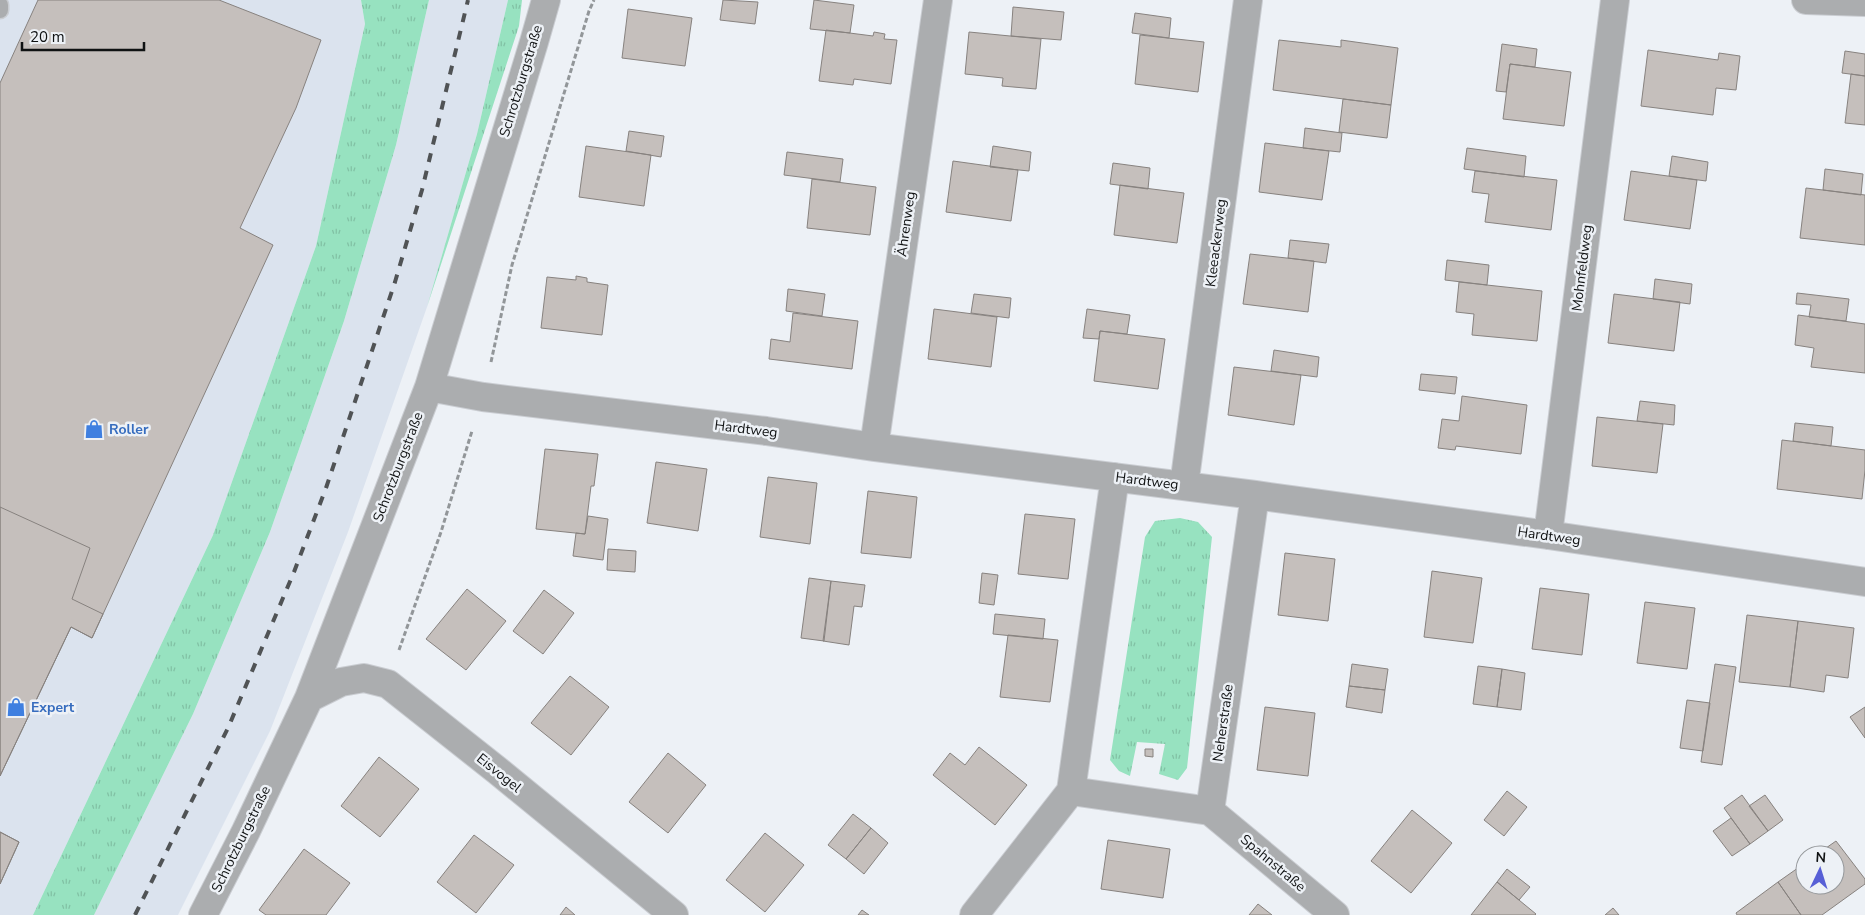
<svg xmlns="http://www.w3.org/2000/svg" width="1865" height="915" font-family="'Nunito Sans',sans-serif">
	<defs>
		<pattern id="grass-tufts" width="24" height="20" patternUnits="userSpaceOnUse" patternTransform="scale(1.25)"><rect width="24" height="20" fill="#97e2c0"/><path d="M3 7l-1-3M5 7V3M7 7l1-3M15 17l-1-3M17 17v-4M19 17l1-3" fill="none" stroke="#81c1a4"/></pattern>
	</defs>
	<rect width="100%" height="100%" fill="#edf1f6"/>
	<path fill="#dbe3ee" d="M 0,0 L 361,0 L 365,24 L 316,246 L 213,535 L 33,915 L 0,915 Z
		M 429,0 L 508,0 L 477,134 L 427,307 L 348,532 L 270,731 L 178,915 L 94,915 L 193,714 L 270,532 L 344,321 L 396,145 Z"/>
	<path fill="url(#grass-tufts)" d="M 361,0 L 429,0 L 396,145 L 344,321 L 270,532 L 193,714 L 94,915 L 33,915 L 213,535 L 316,246 L 365,24 Z
		M 508,0 L 522,0 L 519,26 L 427,307 L 477,134 Z
		M 1180,518 L 1198,522 L 1212,537 L 1187,768 L 1178,780 L 1159,774 L 1165,744 L 1137,742 L 1130,776 L 1119,771 L 1110,760 L 1145,537 L 1155,521 Z"/>
	<path fill="#c5bfbc" stroke="#87827f" d="M 38,0 L 219,0 L 321,40 L 296,108 L 240,228 L 273,245 L 92,638 L 71,627 L 0,776 L 0,83 Z
		M 723,0 L 758,2 L 755,24 L 720,20 Z
		M 814,0 L 854,5 L 850,33 L 810,29 Z
		M 1013,7 L 1064,12 L 1061,40 L 1011,36 Z
		M 628,9 L 692,18 L 685,66 L 622,58 Z
		M 1135,13 L 1171,18 L 1169,38 L 1132,33 Z
		M 826,30 L 873,36 L 874,32 L 885,34 L 884,39 L 897,40 L 891,84 L 854,79 L 853,85 L 819,81 Z
		M 969,32 L 1041,39 L 1036,89 L 1002,86 L 1003,78 L 965,74 Z
		M 1140,35 L 1204,42 L 1198,92 L 1135,84 Z
		M 1279,40 L 1341,47 L 1341,40 L 1398,48 L 1391,105 L 1273,90 Z
		M 1502,44 L 1537,49 L 1535,67 L 1510,64 L 1506,92 L 1496,91 Z
		M 1648,50 L 1718,60 L 1719,53 L 1740,56 L 1736,90 L 1716,88 L 1713,115 L 1641,106 Z
		M 1845,51 L 1865,54 L 1865,76 L 1842,73 Z
		M 1510,64 L 1571,72 L 1564,126 L 1503,119 Z
		M 1851,74 L 1865,76 L 1865,125 L 1845,123 Z
		M 1343,99 L 1391,105 L 1387,138 L 1339,132 Z
		M 1305,128 L 1342,133 L 1340,152 L 1303,148 Z
		M 629,131 L 664,136 L 661,157 L 626,151 Z
		M 1265,143 L 1329,151 L 1322,200 L 1259,192 Z
		M 586,146 L 651,155 L 644,206 L 579,197 Z
		M 993,146 L 1031,152 L 1029,171 L 990,167 Z
		M 1467,148 L 1526,156 L 1524,177 L 1464,169 Z
		M 787,152 L 843,159 L 840,182 L 784,175 Z
		M 1672,156 L 1708,162 L 1706,181 L 1669,176 Z
		M 953,161 L 1018,170 L 1011,221 L 946,212 Z
		M 1113,163 L 1150,168 L 1148,189 L 1110,184 Z
		M 1825,169 L 1863,174 L 1861,195 L 1823,190 Z
		M 1475,171 L 1557,180 L 1551,230 L 1485,222 L 1489,194 L 1472,192 Z
		M 1631,171 L 1697,180 L 1690,229 L 1624,220 Z
		M 812,179 L 876,187 L 870,235 L 807,228 Z
		M 1120,185 L 1184,193 L 1177,243 L 1114,235 Z
		M 1806,188 L 1865,195 L 1865,245 L 1800,238 Z
		M 1290,240 L 1329,244 L 1326,263 L 1288,258 Z
		M 1250,254 L 1314,261 L 1308,312 L 1243,304 Z
		M 1447,260 L 1489,265 L 1487,285 L 1445,280 Z
		M 576,276 L 587,278 L 587,282 L 608,285 L 602,335 L 541,328 L 547,277 L 576,280 Z
		M 1655,279 L 1692,284 L 1690,304 L 1653,299 Z
		M 1459,282 L 1542,291 L 1537,341 L 1472,335 L 1474,314 L 1456,312 Z
		M 788,289 L 825,294 L 822,316 L 786,311 Z
		M 1797,293 L 1849,299 L 1846,321 L 1809,317 L 1811,305 L 1796,304 Z
		M 974,294 L 1011,298 L 1009,318 L 971,313 Z
		M 1614,294 L 1680,302 L 1674,351 L 1608,343 Z
		M 934,309 L 997,317 L 991,367 L 928,359 Z
		M 1087,309 L 1130,315 L 1127,334 L 1100,331 L 1099,339 L 1083,338 Z
		M 793,313 L 858,321 L 852,369 L 769,359 L 771,339 L 790,342 Z
		M 1798,315 L 1865,324 L 1865,373 L 1811,367 L 1814,348 L 1795,345 Z
		M 1100,331 L 1165,339 L 1158,389 L 1094,381 Z
		M 1274,350 L 1319,357 L 1317,377 L 1271,371 Z
		M 1234,367 L 1301,375 L 1294,425 L 1228,415 Z
		M 1421,374 L 1457,377 L 1455,394 L 1419,390 Z
		M 1462,396 L 1527,405 L 1521,454 L 1456,446 L 1455,450 L 1438,448 L 1442,419 L 1459,421 Z
		M 1640,401 L 1675,405 L 1674,425 L 1637,421 Z
		M 1597,417 L 1663,424 L 1657,473 L 1592,466 Z
		M 1795,423 L 1833,427 L 1831,446 L 1793,441 Z
		M 1782,440 L 1865,450 L 1865,470 L 1862,499 L 1777,489 Z
		M 545,449 L 598,454 L 594,486 L 591,486 L 585,534 L 536,529 Z
		M 656,462 L 707,469 L 698,531 L 647,523 Z
		M 768,477 L 817,483 L 810,544 L 760,537 Z
		M 868,491 L 917,497 L 911,558 L 861,553 Z
		M 0,507 L 90,548 L 72,599 L 103,614 L 92,638 L 71,627 L 0,776 Z
		M 1025,514 L 1075,519 L 1068,579 L 1018,574 Z
		M 588,516 L 608,519 L 603,560 L 573,556 L 576,533 L 585,534 Z
		M 608,549 L 636,551 L 635,572 L 607,570 Z
		M 1285,553 L 1335,559 L 1328,621 L 1278,615 Z
		M 1432,571 L 1482,578 L 1473,643 L 1424,637 Z
		M 982,573 L 998,575 L 994,605 L 979,603 Z
		M 809,578 L 831,581 L 824,641 L 801,638 Z
		M 831,581 L 865,585 L 862,607 L 854,606 L 849,645 L 823,641 Z
		M 1540,588 L 1589,594 L 1582,655 L 1532,649 Z
		M 467,589 L 506,621 L 466,670 L 426,639 Z
		M 544,590 L 574,613 L 543,654 L 513,631 Z
		M 1645,602 L 1695,608 L 1687,669 L 1637,663 Z
		M 995,614 L 1045,619 L 1043,639 L 993,634 Z
		M 1747,615 L 1798,621 L 1790,687 L 1739,682 Z
		M 1798,621 L 1854,628 L 1848,678 L 1826,675 L 1824,692 L 1790,687 Z
		M 1008,635 L 1058,640 L 1050,702 L 1000,697 Z
		M 1352,664 L 1388,669 L 1385,690 L 1349,686 Z
		M 1715,664 L 1736,667 L 1722,765 L 1701,762 Z
		M 1478,666 L 1502,669 L 1497,707 L 1473,704 Z
		M 1502,669 L 1525,673 L 1521,710 L 1497,707 Z
		M 570,676 L 609,707 L 571,755 L 531,723 Z
		M 1349,686 L 1385,690 L 1382,713 L 1346,707 Z
		M 1687,700 L 1710,703 L 1703,751 L 1680,748 Z
		M 1265,707 L 1315,713 L 1308,776 L 1257,770 Z
		M 1865,707 L 1865,738 L 1850,717 Z
		M 979,747 L 1027,785 L 995,825 L 933,775 L 950,753 L 965,765 Z
		M 1145,749 L 1153,749 L 1153,757 L 1145,756 Z
		M 668,753 L 706,785 L 668,833 L 629,802 Z
		M 379,757 L 419,789 L 380,837 L 341,806 Z
		M 1507,791 L 1527,807 L 1504,836 L 1484,820 Z
		M 1742,795 L 1768,831 L 1750,844 L 1724,808 Z
		M 1765,795 L 1783,820 L 1768,831 L 1749,806 Z
		M 1412,810 L 1452,843 L 1411,893 L 1371,861 Z
		M 853,814 L 871,828 L 846,859 L 828,845 Z
		M 1731,818 L 1750,844 L 1732,856 L 1713,831 Z
		M 871,828 L 888,843 L 864,874 L 846,859 Z
		M 0,832 L 19,842 L 0,884 Z
		M 0,832 L 19,842 L 0,884 Z
		M 765,833 L 804,865 L 765,912 L 726,880 Z
		M 474,835 L 514,865 L 476,913 L 437,882 Z
		M 1108,840 L 1170,849 L 1163,898 L 1101,889 Z
		M 1836,841 L 1865,879 L 1865,884 L 1822,915 L 1801,915 L 1778,882 L 1805,863 L 1805,885 L 1835,885 L 1835,855 L 1816,855 Z
		M 304,849 L 350,883 L 326,915 L 266,915 L 259,910 Z
		M 1507,869 L 1530,887 L 1519,900 L 1497,882 Z
		M 1497,882 L 1536,914 L 1535,915 L 1471,915 Z
		M 1778,882 L 1801,915 L 1737,915 L 1736,913 Z
		M 1258,904 L 1272,915 L 1249,915 Z
		M 566,907 L 575,915 L 560,915 Z
		M 1613,908 L 1619,915 L 1605,915 Z
		M 862,910 L 869,915 L 858,915 Z"/>
	<g fill="none" stroke-linecap="round" stroke-linejoin="round">
		<g stroke="#cacdd2" stroke-width="19">
			<path id="lane" d="M 0,5 L 0,10"/>
		</g>
		<g stroke="#cacdd2" stroke-width="30">
			<path id="street" d="M 1806,0 L 1865,2
				M 429,387 L 483,397 L 766,431 L 874,447 L 1255,495 L 1548,535 L 1865,582
				M 874,447 L 938,0
				M 1184,486 L 1248,0
				M 1548,535 L 1615,0
				M 309,698 L 341,682 L 364,678 L 388,684 L 498,771 L 674,915
				M 1071,791 L 1210,811 L 1255,495
				M 1210,811 L 1335,915
				M 203,915 L 246,831 L 309,698 L 429,387 L 534,42 L 546,0
				M 974,915 L 1071,791 L 1115,477"/>
		</g>
		<path stroke="#929699" stroke-width="3" stroke-dasharray="5 2.5" stroke-linecap="butt" d="M 491,362 L 512,265 L 589,11 L 594,0
			M 399,650 L 441,532 L 472,431"/>
		<use href="#lane" stroke="#abadaf" stroke-width="16"/>
		<use href="#street" stroke="#abadaf" stroke-width="28"/>
		<path stroke="#505355" stroke-width="4" stroke-dasharray="9 9" stroke-linecap="butt" d="M 135,915 L 228,728 L 294,572 L 326,488 L 395,282 L 422,190 L 468,0"/>
	</g>
	<defs>
		<g id="shop-bare" transform="scale(1.5)"><path d="M-5-2.5h2.3a2.7 3.5 0 0 1 5.4 0H5L5.5 6h-11ZM-1.5-2.5h3a1.5 2.3 0 0 0-3 0Z" fill="#3f7fe0" stroke="#edf1f6" stroke-width="2.5" paint-order="stroke"/></g>
	</defs>
	<g fill-rule="evenodd">
		<use href="#shop-bare" x="94" y="429"/>
		<use href="#shop-bare" x="16" y="707"/>
	</g>
	<g text-anchor="middle" dominant-baseline="central" stroke-width="5" stroke-linejoin="round" paint-order="stroke">
		<g font-size="14" fill="#101213" stroke="#edf1f6">
			<text transform="translate(521 81) rotate(-73)">Schrotzburgstraße</text>
			<text transform="translate(906 224) rotate(-82)">Ährenweg</text>
			<text transform="translate(1216 243) rotate(-83)">Kleeackerweg</text>
			<text transform="translate(1582 268) rotate(-83)">Mohnfeldweg</text>
			<text transform="translate(746 429) rotate(7)">Hardtweg</text>
			<text transform="translate(398 467) rotate(-69)">Schrotzburgstraße</text>
			<text transform="translate(1147 481) rotate(7)">Hardtweg</text>
			<text transform="translate(1549 536) rotate(8)">Hardtweg</text>
			<text transform="translate(1223 723) rotate(-82)">Neherstraße</text>
			<text transform="translate(499 773) rotate(39)">Eisvogel</text>
			<text transform="translate(241 839) rotate(-64)">Schrotzburgstraße</text>
			<text transform="translate(1273 863) rotate(40)">Spahnstraße</text>
		</g>
		<g font-size="14" font-weight="bold" fill="#366cbe" stroke="#edf1f6" text-anchor="start">
			<text x="109" y="429">Roller</text>
			<text x="31" y="707">Expert</text>
		</g>
	</g>
	<g transform="translate(1820 870) rotate(4)"><circle r="24" fill="#edf1f6" stroke="#95989b"/>
	<path d="M0-4L9 19L0 12L-9 19Z" fill="#575fd6"/>
	<text y="-8" font-size="14" font-weight="bold" text-anchor="middle" fill="#101213">N</text>
	</g>
	<path d="M22 42v8h122v-8" fill="none" stroke="#101213" stroke-width="2.5"/>
	<text x="30" y="42" font-size="15" fill="#101213" stroke="#edf1f6" stroke-width="4" paint-order="stroke">20 m</text>
</svg>
